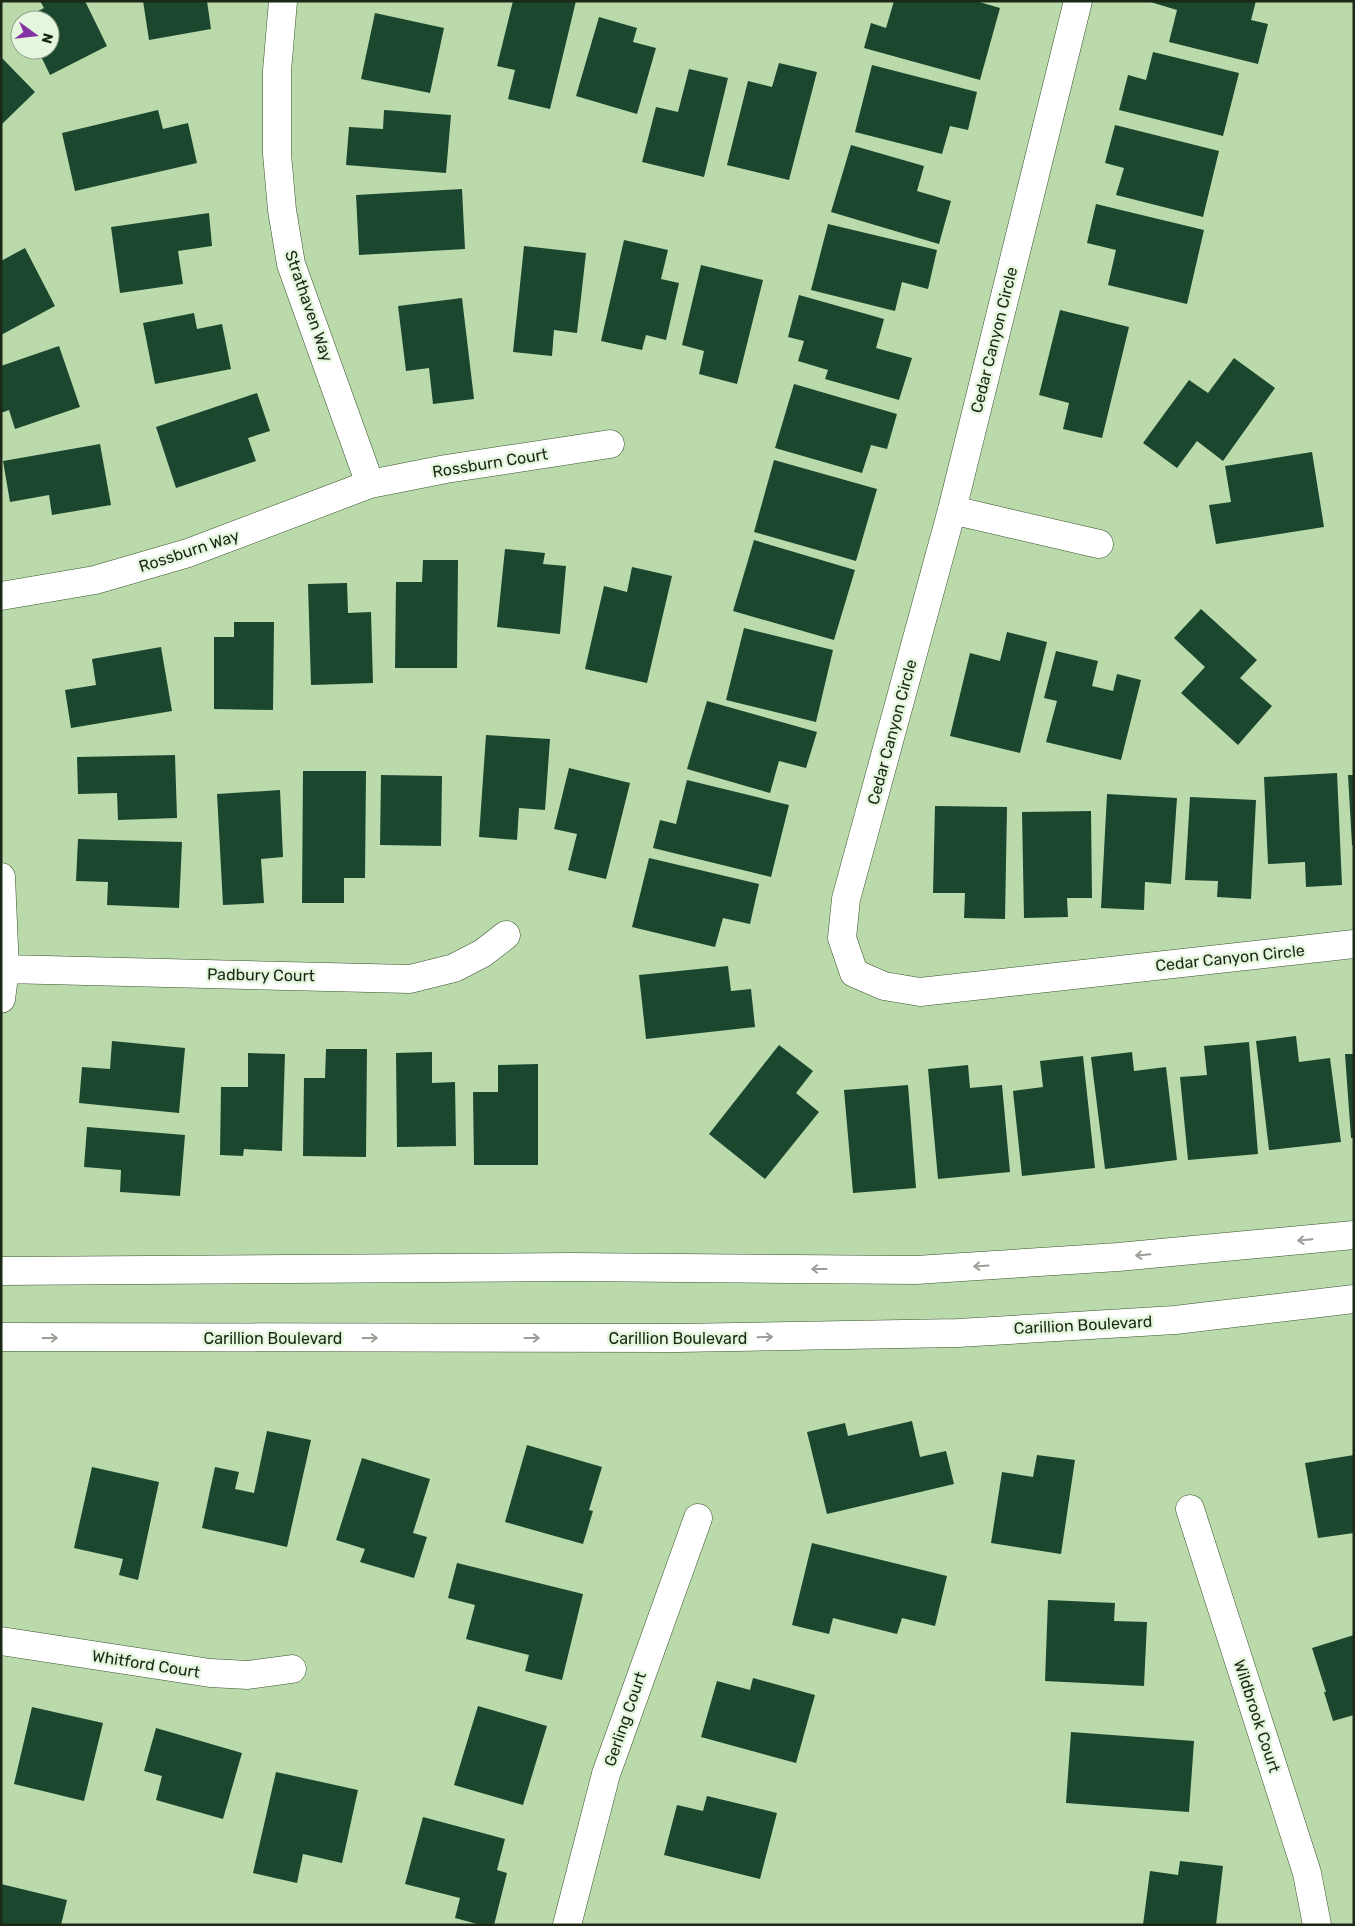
<svg xmlns="http://www.w3.org/2000/svg" width="1355" height="1926" font-family="Rubik,sans-serif">
	<rect width="100%" height="100%" fill="#badaab"/>
	<path fill="#1c472f" d="M 40,1 L 85,1 L 107,46 L 50,75 L 38,50 L 50,50 L 50,20 L 21,20 L 44,8 Z
		M 143,1 L 207,1 L 211,29 L 149,40 Z
		M 513,1 L 576,1 L 550,109 L 508,99 L 515,70 L 497,66 Z
		M 894,1 L 976,1 L 1000,8 L 980,80 L 864,48 L 871,23 L 886,28 Z
		M 1147,1 L 1256,1 L 1251,20 L 1268,24 L 1258,64 L 1169,42 L 1177,10 Z
		M 375,13 L 444,28 L 430,93 L 361,79 Z
		M 599,17 L 637,28 L 633,42 L 656,48 L 637,114 L 576,96 Z
		M 1153,52 L 1239,73 L 1223,136 L 1119,110 L 1128,75 L 1146,80 Z
		M 1,57 L 35,92 L 1,125 Z
		M 779,63 L 817,72 L 789,180 L 727,165 L 748,81 L 772,87 Z
		M 872,65 L 977,92 L 968,130 L 950,126 L 942,154 L 855,132 Z
		M 689,69 L 728,78 L 704,177 L 642,162 L 656,107 L 678,112 Z
		M 158,110 L 163,129 L 188,123 L 197,163 L 75,191 L 62,133 Z
		M 384,110 L 451,115 L 446,173 L 346,165 L 349,127 L 383,129 Z
		M 1115,125 L 1219,151 L 1203,217 L 1116,195 L 1124,168 L 1105,163 Z
		M 851,145 L 924,166 L 917,191 L 951,201 L 939,244 L 831,212 Z
		M 462,189 L 465,249 L 359,255 L 356,195 Z
		M 1096,204 L 1204,230 L 1187,304 L 1108,285 L 1116,250 L 1087,243 Z
		M 209,213 L 212,246 L 178,251 L 183,284 L 120,293 L 111,227 Z
		M 828,224 L 937,250 L 928,289 L 902,282 L 895,311 L 811,290 Z
		M 624,240 L 668,250 L 661,279 L 679,283 L 666,340 L 646,335 L 642,350 L 601,341 Z
		M 524,246 L 586,253 L 577,333 L 554,330 L 552,356 L 513,352 Z
		M 25,248 L 55,306 L 1,335 L 1,261 Z
		M 701,265 L 763,280 L 737,384 L 699,374 L 704,351 L 682,345 Z
		M 799,295 L 884,319 L 876,348 L 912,358 L 899,400 L 825,379 L 828,370 L 798,361 L 804,341 L 788,337 Z
		M 462,298 L 474,399 L 433,404 L 429,368 L 406,371 L 398,306 Z
		M 1060,310 L 1129,327 L 1102,438 L 1063,429 L 1069,403 L 1039,395 Z
		M 194,313 L 197,329 L 222,324 L 231,369 L 155,384 L 143,323 Z
		M 59,346 L 80,407 L 15,429 L 9,410 L 1,413 L 1,366 Z
		M 1234,358 L 1275,388 L 1223,461 L 1197,441 L 1177,468 L 1143,443 L 1189,380 L 1208,393 Z
		M 794,384 L 897,414 L 887,449 L 871,445 L 862,473 L 775,448 Z
		M 257,393 L 270,431 L 248,438 L 256,461 L 176,488 L 156,427 Z
		M 100,444 L 111,505 L 52,515 L 49,495 L 10,502 L 3,461 Z
		M 1312,452 L 1324,527 L 1216,544 L 1209,505 L 1231,502 L 1225,466 Z
		M 774,460 L 877,489 L 856,561 L 754,532 Z
		M 754,540 L 855,570 L 834,640 L 733,611 Z
		M 505,549 L 545,553 L 543,564 L 566,566 L 560,634 L 497,627 Z
		M 423,560 L 458,560 L 457,668 L 395,668 L 396,582 L 422,582 Z
		M 632,567 L 672,576 L 647,683 L 585,669 L 604,586 L 627,592 Z
		M 347,583 L 348,613 L 371,612 L 373,683 L 311,685 L 308,584 Z
		M 1201,609 L 1257,660 L 1240,678 L 1272,706 L 1238,745 L 1181,693 L 1205,667 L 1174,638 Z
		M 234,622 L 274,622 L 273,710 L 214,709 L 214,637 L 234,637 Z
		M 744,628 L 833,650 L 816,722 L 726,700 Z
		M 1007,632 L 1047,642 L 1020,753 L 950,736 L 970,653 L 1000,661 Z
		M 161,647 L 172,711 L 71,728 L 65,690 L 96,685 L 92,659 Z
		M 1056,651 L 1098,661 L 1092,686 L 1113,691 L 1117,674 L 1141,680 L 1121,760 L 1046,742 L 1057,701 L 1044,698 Z
		M 707,701 L 817,732 L 806,768 L 779,761 L 770,793 L 687,769 Z
		M 486,735 L 550,739 L 545,810 L 519,808 L 517,840 L 479,837 Z
		M 175,755 L 177,818 L 118,820 L 117,793 L 78,794 L 77,757 Z
		M 569,768 L 630,783 L 606,879 L 568,870 L 577,834 L 554,829 Z
		M 303,771 L 366,771 L 365,878 L 344,878 L 344,903 L 302,903 Z
		M 1337,773 L 1342,885 L 1306,887 L 1305,862 L 1268,864 L 1264,777 Z
		M 381,775 L 442,776 L 441,846 L 380,845 Z
		M 1348,775 L 1354,775 L 1354,845 L 1352,845 Z
		M 687,780 L 789,805 L 771,877 L 653,848 L 660,820 L 676,824 Z
		M 280,790 L 283,857 L 261,859 L 264,903 L 223,905 L 217,794 Z
		M 1107,794 L 1177,798 L 1171,884 L 1145,882 L 1144,910 L 1101,908 Z
		M 1190,797 L 1256,800 L 1251,899 L 1217,897 L 1218,881 L 1185,880 Z
		M 935,806 L 1007,807 L 1005,919 L 964,918 L 965,893 L 933,893 Z
		M 1091,811 L 1092,898 L 1067,898 L 1068,917 L 1024,918 L 1022,812 Z
		M 78,839 L 182,842 L 179,908 L 107,905 L 108,882 L 76,881 Z
		M 649,858 L 759,884 L 750,924 L 723,918 L 715,947 L 632,927 Z
		M 728,966 L 731,991 L 751,989 L 755,1027 L 646,1039 L 639,975 Z
		M 1296,1036 L 1299,1062 L 1330,1058 L 1341,1142 L 1269,1150 L 1256,1041 Z
		M 112,1041 L 185,1048 L 179,1113 L 79,1103 L 82,1067 L 110,1069 Z
		M 1249,1042 L 1258,1154 L 1188,1160 L 1180,1077 L 1207,1075 L 1204,1046 Z
		M 779,1045 L 813,1071 L 796,1093 L 819,1112 L 765,1179 L 709,1134 Z
		M 326,1049 L 367,1049 L 366,1157 L 303,1156 L 304,1078 L 325,1078 Z
		M 432,1052 L 432,1083 L 455,1082 L 456,1146 L 397,1147 L 396,1053 Z
		M 1132,1052 L 1134,1071 L 1166,1067 L 1177,1160 L 1105,1169 L 1091,1057 Z
		M 248,1053 L 285,1054 L 282,1151 L 244,1149 L 243,1156 L 220,1155 L 221,1087 L 248,1087 Z
		M 1345,1054 L 1354,1054 L 1354,1138 L 1351,1138 Z
		M 1083,1056 L 1095,1168 L 1022,1176 L 1013,1091 L 1043,1087 L 1040,1061 Z
		M 538,1064 L 538,1165 L 474,1165 L 473,1092 L 498,1092 L 498,1065 Z
		M 968,1065 L 970,1088 L 1002,1085 L 1010,1172 L 938,1179 L 928,1069 Z
		M 908,1085 L 916,1188 L 853,1193 L 844,1090 Z
		M 87,1127 L 185,1135 L 180,1196 L 120,1192 L 121,1170 L 84,1167 Z
		M 912,1421 L 920,1457 L 946,1451 L 954,1484 L 827,1514 L 807,1432 L 845,1423 L 848,1436 Z
		M 267,1431 L 311,1440 L 287,1547 L 202,1528 L 215,1467 L 239,1472 L 235,1489 L 254,1493 Z
		M 527,1445 L 602,1467 L 589,1510 L 593,1511 L 583,1544 L 505,1522 Z
		M 1037,1455 L 1075,1460 L 1061,1554 L 991,1543 L 1002,1472 L 1033,1477 Z
		M 1354,1455 L 1354,1533 L 1318,1538 L 1305,1463 Z
		M 362,1458 L 430,1479 L 413,1533 L 427,1537 L 414,1578 L 360,1562 L 365,1549 L 336,1540 Z
		M 92,1467 L 159,1482 L 138,1580 L 119,1575 L 123,1559 L 74,1548 Z
		M 812,1543 L 947,1576 L 935,1626 L 902,1618 L 897,1634 L 833,1618 L 829,1634 L 792,1625 Z
		M 457,1563 L 583,1594 L 562,1680 L 525,1671 L 529,1655 L 466,1639 L 475,1605 L 448,1598 Z
		M 1048,1600 L 1115,1603 L 1114,1621 L 1147,1622 L 1144,1686 L 1045,1681 Z
		M 1354,1635 L 1354,1715 L 1333,1721 L 1324,1692 L 1326,1692 L 1312,1648 Z
		M 753,1678 L 815,1695 L 796,1763 L 701,1737 L 717,1681 L 750,1690 Z
		M 478,1706 L 547,1726 L 523,1805 L 454,1785 Z
		M 32,1707 L 103,1723 L 84,1801 L 14,1784 Z
		M 156,1728 L 242,1753 L 223,1819 L 156,1800 L 162,1776 L 144,1771 Z
		M 1071,1732 L 1194,1741 L 1189,1812 L 1066,1803 Z
		M 276,1772 L 358,1790 L 342,1863 L 303,1854 L 297,1883 L 253,1873 Z
		M 707,1796 L 777,1813 L 760,1879 L 664,1855 L 677,1805 L 703,1811 Z
		M 423,1817 L 505,1839 L 497,1870 L 507,1873 L 494,1925 L 481,1925 L 455,1918 L 460,1898 L 405,1884 Z
		M 1180,1861 L 1223,1866 L 1216,1925 L 1143,1925 L 1150,1871 L 1178,1875 Z
		M 1,1884 L 67,1900 L 61,1925 L 1,1925 Z"/>
	<g fill="none" stroke-linecap="round" stroke-linejoin="round">
		<g stroke="#38532a" stroke-width="29">
			<path id="minor" d="M 283,1 L 277,71 L 277,154 L 282,210 L 291,264 L 370,484
				M 1078,1 L 952,510 L 846,899 L 842,938 L 854,973 L 884,986 L 920,992 L 1354,944
				M 952,510 L 1099,544
				M 1,596 L 95,580 L 188,553 L 370,484 L 446,469 L 610,444
				M 1,877 L 5,969 L 1,999
				M 5,969 L 410,979 L 454,968 L 483,953 L 506,935
				M 1,1271 L 571,1267 L 916,1270 L 1118,1257 L 1354,1235
				M 1,1337 L 678,1338 L 958,1333 L 1175,1320 L 1354,1299
				M 1190,1509 L 1307,1873 L 1317,1925
				M 1,1641 L 210,1673 L 248,1675 L 292,1669
				M 567,1925 L 606,1774 L 698,1518"/>
		</g>
		<use href="#minor" stroke="#fff" stroke-width="28"/>
	</g>
	<defs><path id="oneway-shaft" d="M-6 0H5M1.5-3L5.5 0L1.5 3" fill="none" stroke-width="1.6" stroke-linecap="round" stroke-linejoin="round" transform="scale(1.25)"/></defs>
	<g stroke="#999e96">
		<use href="#oneway-shaft" transform="translate(1305 1240) rotate(175)"/>
		<use href="#oneway-shaft" transform="translate(1143 1255) rotate(175)"/>
		<use href="#oneway-shaft" transform="translate(981 1266) rotate(176)"/>
		<use href="#oneway-shaft" transform="translate(819 1269) rotate(-180)"/>
		<use href="#oneway-shaft" transform="translate(765 1337) rotate(-1)"/>
		<use href="#oneway-shaft" transform="translate(50 1338)"/>
		<use href="#oneway-shaft" transform="translate(370 1338)"/>
		<use href="#oneway-shaft" transform="translate(532 1338)"/>
	</g>
	<g text-anchor="middle" dominant-baseline="central" stroke-width="5" stroke-linejoin="round" paint-order="stroke">
		<g font-size="16" fill="#1c2816" stroke="#e5f6de">
			<text transform="translate(309 306) rotate(71)">Strathaven Way</text>
			<text transform="translate(994 340) rotate(-76)">Cedar Canyon Circle</text>
			<text transform="translate(490 463) rotate(-9)">Rossburn Court</text>
			<text transform="translate(189 551) rotate(-18)">Rossburn Way</text>
			<text transform="translate(892 732) rotate(-75)">Cedar Canyon Circle</text>
			<text transform="translate(1230 958) rotate(-6)">Cedar Canyon Circle</text>
			<text transform="translate(261 975) rotate(1)">Padbury Court</text>
			<text transform="translate(1083 1325) rotate(-3)">Carillion Boulevard</text>
			<text x="273" y="1338">Carillion Boulevard</text>
			<text x="678" y="1338">Carillion Boulevard</text>
			<text transform="translate(146 1664) rotate(9)">Whitford Court</text>
			<text transform="translate(1257 1716) rotate(72)">Wildbrook Court</text>
			<text transform="translate(625 1719) rotate(-71)">Gerling Court</text>
		</g>
	</g>
	<rect width="1355" height="1926" fill="none" stroke="#1c2816" stroke-width="5"/>
	<g transform="translate(35 35) rotate(105)"><circle r="24" fill="#e5f6de" stroke="#95a48e"/>
	<path d="M0-4L9 19L0 12L-9 19Z" fill="#8533a2"/>
	<text y="-8" font-size="14" font-weight="bold" text-anchor="middle" fill="#1c2816">N</text>
	</g>
</svg>
